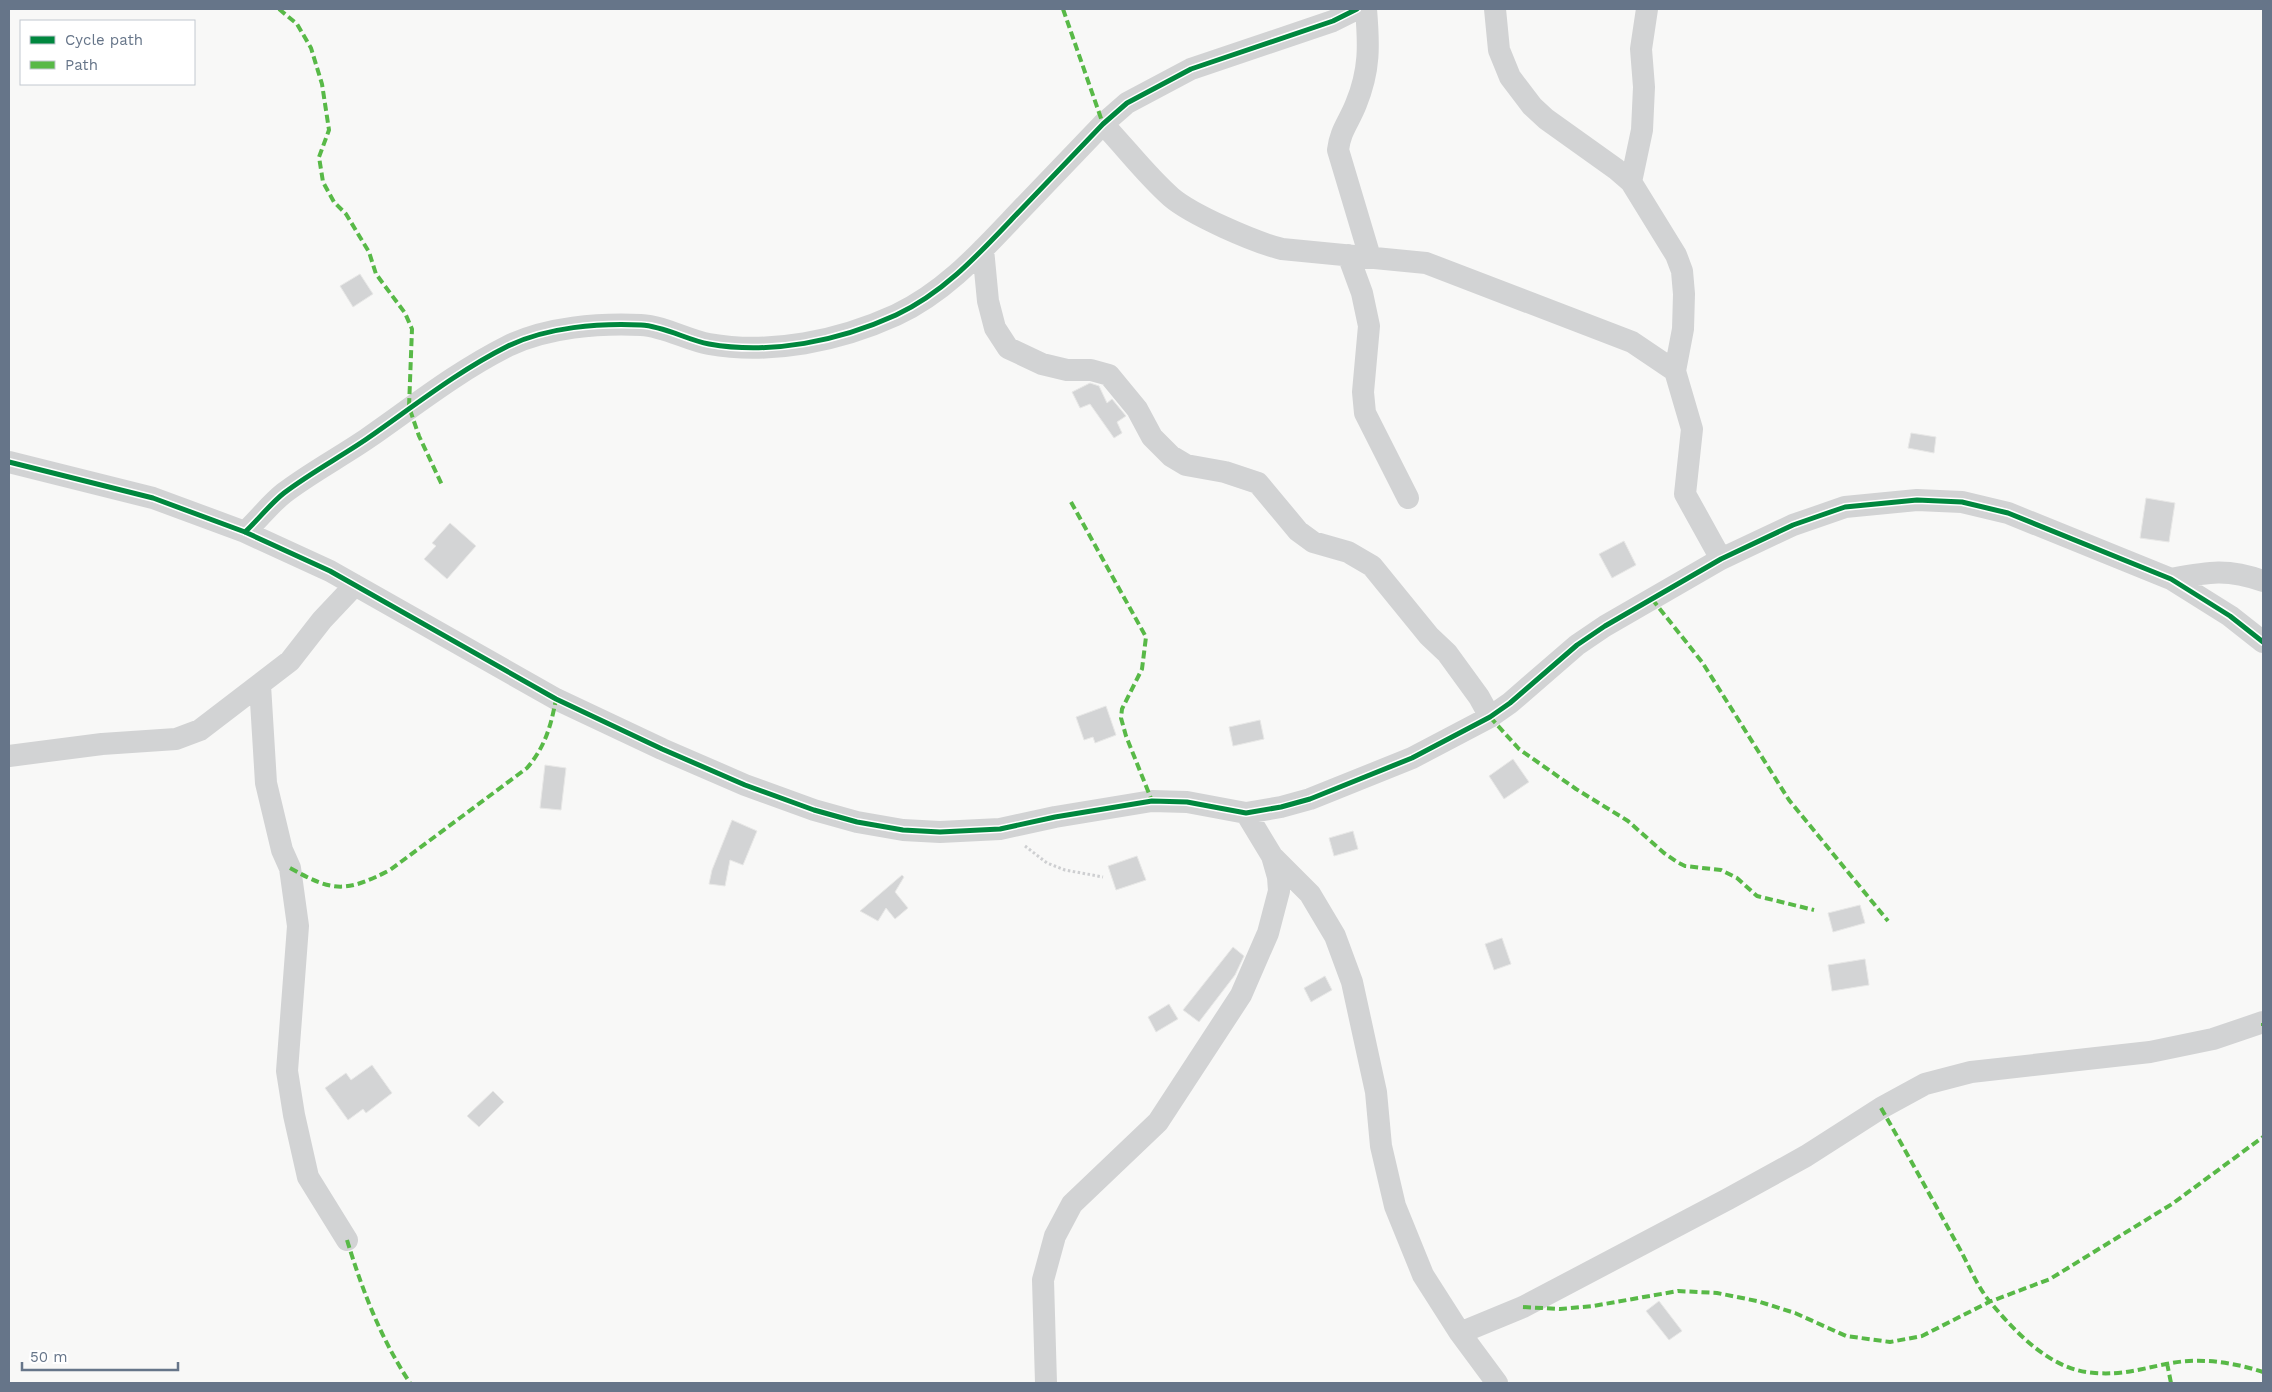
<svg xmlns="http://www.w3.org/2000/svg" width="2272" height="1392" font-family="'Work Sans',sans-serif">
	<rect width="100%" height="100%" fill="#f8f8f7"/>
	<path fill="#d3d4d5" stroke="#e8e8e7" d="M 360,274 L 373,294 L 353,307 L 340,286 Z
		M 1090,383 L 1099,386 L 1107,403 L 1112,399 L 1126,416 L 1117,422 L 1122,433 L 1114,438 L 1090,404 L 1080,408 L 1072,392 Z
		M 1911,433 L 1936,437 L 1934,453 L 1908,448 Z
		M 2146,498 L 2175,503 L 2169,542 L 2140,538 Z
		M 450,523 L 476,546 L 447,579 L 424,559 L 436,546 L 432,543 Z
		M 1624,541 L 1636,565 L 1612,578 L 1599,554 Z
		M 1106,706 L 1116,735 L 1095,743 L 1093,737 L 1084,740 L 1076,717 Z
		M 1260,720 L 1264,739 L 1233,746 L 1229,727 Z
		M 1513,759 L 1529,782 L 1504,799 L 1489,776 Z
		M 545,765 L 566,768 L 561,810 L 540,808 Z
		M 732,820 L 757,831 L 743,865 L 730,860 L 725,886 L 709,884 L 712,870 Z
		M 1353,831 L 1358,849 L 1334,856 L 1329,838 Z
		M 1137,856 L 1146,880 L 1116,890 L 1108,866 Z
		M 902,875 L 904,877 L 895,892 L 908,908 L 895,919 L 886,908 L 878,921 L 860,911 Z
		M 1860,905 L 1865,923 L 1833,932 L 1828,913 Z
		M 1502,938 L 1511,964 L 1494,970 L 1485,944 Z
		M 1233,947 L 1244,956 L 1235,975 L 1199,1022 L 1183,1010 Z
		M 1865,959 L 1869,985 L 1832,991 L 1828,965 Z
		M 1325,976 L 1332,990 L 1311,1002 L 1304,988 Z
		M 1169,1004 L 1178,1019 L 1156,1032 L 1148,1017 Z
		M 372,1065 L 392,1093 L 366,1113 L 363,1109 L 348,1120 L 325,1088 L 346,1073 L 351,1080 Z
		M 493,1091 L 504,1102 L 479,1127 L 467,1116 Z
		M 1659,1301 L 1682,1331 L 1669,1340 L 1646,1311 Z"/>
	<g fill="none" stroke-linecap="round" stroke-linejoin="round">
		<path stroke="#cecfd1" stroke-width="3" stroke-dasharray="2.5 2.5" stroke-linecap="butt" d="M 1025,846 L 1047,863 L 1065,870 L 1103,877"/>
		<path stroke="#d2d3d4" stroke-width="22" d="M 1366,9 C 1369,45 1370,70 1356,104 C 1349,122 1340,131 1338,150 L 1370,257
			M 1495,9 L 1499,50 L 1510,77 L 1532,106 L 1546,119 L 1616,169 L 1631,182 L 1676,255 L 1682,271 L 1684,294 L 1683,329 L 1675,371 L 1692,429 L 1685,494 L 1721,559
			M 1103,124 C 1126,148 1146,175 1171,197 C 1192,215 1254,242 1282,249 L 1426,263 L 1632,342 L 1675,371
			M 1631,182 L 1642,130 L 1644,87 L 1641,49 L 1647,9
			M 983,249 L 988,301 L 995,328 L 1008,348 L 1042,364 L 1067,370 L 1091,370 L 1109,375 L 1137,409 L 1152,437 L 1171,456 L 1186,465 L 1225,472 L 1258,483 L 1298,531 L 1313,542 L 1348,552 L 1372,566 L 1429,636 L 1447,653 L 1479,697 L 1490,717
			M 1348,255 L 1362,293 L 1369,326 L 1363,392 L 1365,413 L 1408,498
			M 9,462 L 153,498 L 245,532 L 330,571 L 556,699 L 662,749 L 745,785 L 814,810 L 857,822 L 903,830 L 940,832 L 1000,829 L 1055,817 L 1152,801 L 1187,802 L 1246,813 L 1281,807 L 1310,799 L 1412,758 L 1490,717 L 1510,703 L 1577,645 L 1605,626 L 1721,559 L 1793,525 L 1845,507 L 1917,500 L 1962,502 L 2008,513 L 2171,579 L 2230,616 L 2263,642
			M 245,532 C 258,520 270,504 284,493 C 310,473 342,456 368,438 C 414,406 458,371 508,346 C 547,327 599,323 641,325 C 664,326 687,340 709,344 C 771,355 839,341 896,315 C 943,293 977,256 1012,219 C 1042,188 1072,156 1103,124 L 1127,103 L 1191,69 L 1333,21 L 1357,9
			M 2171,579 C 2208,572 2227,568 2263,581
			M 260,685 L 266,783 L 282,850 L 290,868 L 298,926 L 287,1071 L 294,1115 L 308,1177 L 347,1240
			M 9,756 L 102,744 L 176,739 L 200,730 L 290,661 L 322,620 L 355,585
			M 1272,856 L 1310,894 L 1335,936 L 1352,982 L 1376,1092 L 1381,1146 L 1395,1206 L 1423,1275 L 1460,1333 L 1497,1383
			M 1460,1333 L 1523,1307 L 1728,1199 L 1806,1156 L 1881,1108 L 1925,1084 L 1971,1072 L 2150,1052 L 2213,1039 L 2263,1022
			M 1046,1383 L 1043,1280 L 1055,1236 L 1072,1204 L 1158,1122 L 1241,995 L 1268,933 L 1279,891 L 1278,877 L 1272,856 L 1246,813"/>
		<path stroke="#58b947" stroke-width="4" stroke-dasharray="8 4" stroke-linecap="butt" d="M 279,9 L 297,24 L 311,48 L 322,84 L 329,130 L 319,157 L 323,182 L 334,202 L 346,214 L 369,252 L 376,274 L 405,313 L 412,329 L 409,407 L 419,436 L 442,485
			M 1063,9 L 1103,124
			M 1071,502 L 1146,637 L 1142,669 L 1122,709 L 1121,718 L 1126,736 L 1152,801
			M 1652,599 L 1702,662 L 1789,800 L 1888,921
			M 1490,717 L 1519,749 L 1576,789 L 1628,821 L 1664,853 L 1677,862 L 1685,866 L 1721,870 L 1737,878 L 1757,896 L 1814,910
			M 290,868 C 333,892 345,893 390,870 L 527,768 C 545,747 551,726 556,699
			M 2263,1023 L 2263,1026
			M 1881,1108 C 1907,1153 1932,1199 1957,1244 C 1968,1263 1977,1287 1991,1303 C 2017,1334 2052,1371 2095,1373 C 2122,1375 2141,1369 2166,1364 C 2199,1357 2232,1362 2263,1372
			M 347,1240 C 363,1292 380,1337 410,1383
			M 1523,1307 L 1560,1309 L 1593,1306 L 1678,1291 L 1717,1293 L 1757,1301 L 1795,1313 L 1846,1336 L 1890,1342 L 1922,1336 L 1989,1302 L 2050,1279 L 2172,1204 L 2263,1137
			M 2167,1363 L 2171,1383"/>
		<g stroke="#fff" stroke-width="8">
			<path id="cycleway" d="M 9,462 L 153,498 L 245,532 L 330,571 L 556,699 L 662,749 L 745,785 L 814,810 L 857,822 L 903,830 L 940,832 L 1000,829 L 1055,817 L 1152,801 L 1187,802 L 1246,813 L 1281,807 L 1310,799 L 1412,758 L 1490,717 L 1510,703 L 1577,645 L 1605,626 L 1721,559 L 1793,525 L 1845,507 L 1917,500 L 1962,502 L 2008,513 L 2171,579 L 2230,616 L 2263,642
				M 245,532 C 258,520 270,504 284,493 C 310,473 342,456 368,438 C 414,406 458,371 508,346 C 547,327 599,323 641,325 C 664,326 687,340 709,344 C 771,355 839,341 896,315 C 943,293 977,256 1012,219 C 1042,188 1072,156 1103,124 L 1127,103 L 1191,69 L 1333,21 L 1357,9"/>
		</g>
		<use href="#cycleway" stroke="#00873e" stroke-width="5"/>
	</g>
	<rect width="2272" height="1392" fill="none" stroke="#667589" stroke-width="20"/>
	<rect x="20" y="20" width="175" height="65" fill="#ffffff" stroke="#c2c8d0"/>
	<rect x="30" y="36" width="25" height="8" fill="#00873e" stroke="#c2c8d0"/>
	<text x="65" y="45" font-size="15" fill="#667589">Cycle path</text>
	<rect x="30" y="61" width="25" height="8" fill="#58b947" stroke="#c2c8d0"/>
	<text x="65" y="70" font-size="15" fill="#667589">Path</text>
	<path d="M22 1362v8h156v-8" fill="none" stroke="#667589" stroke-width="2.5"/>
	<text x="30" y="1362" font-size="15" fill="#667589" stroke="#ffffff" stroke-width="4" paint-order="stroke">50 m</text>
</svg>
